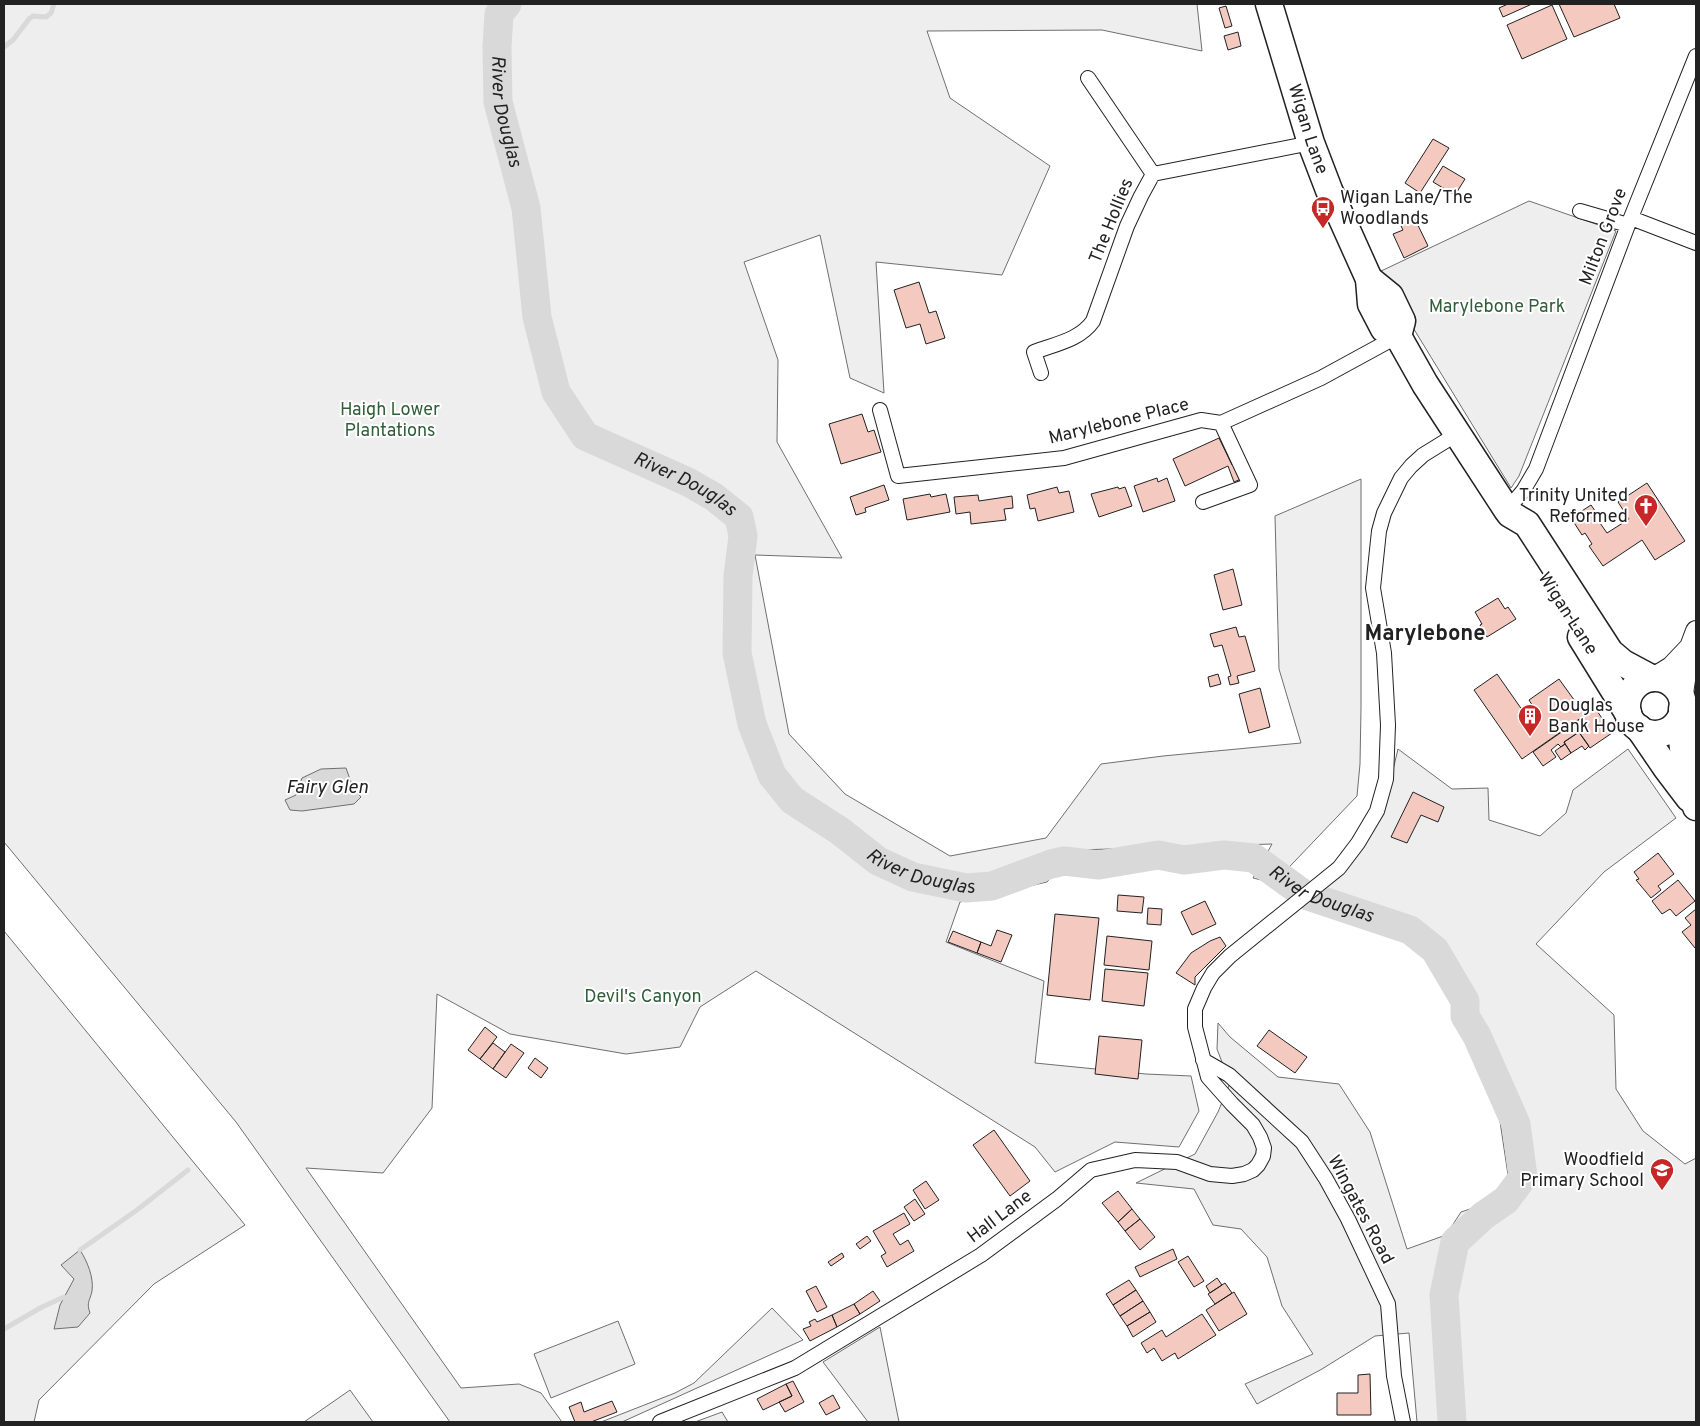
<svg xmlns="http://www.w3.org/2000/svg" width="1700" height="1426" font-family="Overpass,sans-serif">
	<rect width="100%" height="100%" fill="#fff"/>
	<path fill="#eee" stroke="#6f6f6f" d="M 4,4 L 1197,4 L 1202,51 L 1102,30 L 927,31 L 950,98 L 1050,166 L 1002,275 L 876,262 L 884,393 L 850,378 L 820,235 L 744,262 L 778,360 L 777,442 L 842,558 L 755,555 L 789,734 L 845,794 L 950,856 L 1046,838 L 1101,764 L 1163,756 L 1301,743 L 1279,669 L 1275,516 L 1361,479 L 1361,708 L 1360,764 L 1357,796 L 1274,883 L 1253,878 L 1272,844 L 1077,850 L 1047,882 L 960,902 L 946,942 L 1044,981 L 1035,1063 L 1146,1074 L 1191,1076 L 1199,1111 L 1179,1147 L 1115,1142 L 1055,1172 L 1035,1147 L 756,971 L 700,1007 L 680,1047 L 626,1054 L 510,1034 L 437,994 L 432,1108 L 383,1173 L 306,1168 L 461,1388 L 519,1384 L 541,1393 L 562,1422 L 450,1422 L 236,1122 L 4,842 Z
		M 1529,201 L 1616,231 L 1519,476 L 1511,488 L 1379,272 Z
		M 1398,749 L 1452,789 L 1488,788 L 1489,820 L 1540,836 L 1566,813 L 1573,790 L 1628,749 L 1676,818 L 1604,872 L 1536,944 L 1614,1015 L 1616,1089 L 1643,1131 L 1685,1164 L 1696,1158 L 1696,1422 L 1417,1422 L 1409,1333 L 1375,1336 L 1322,1369 L 1257,1404 L 1245,1384 L 1313,1354 L 1282,1306 L 1267,1257 L 1241,1229 L 1213,1225 L 1194,1189 L 1136,1183 L 1195,1154 L 1218,1112 L 1230,1083 L 1217,1049 L 1218,1023 L 1230,1037 L 1278,1077 L 1339,1084 L 1370,1132 L 1407,1249 L 1446,1235 L 1461,1212 L 1511,1195 L 1493,1075 L 1429,960 L 1417,949 L 1322,888 L 1383,812 Z
		M 4,931 L 245,1225 L 154,1284 L 39,1400 L 34,1422 L 4,1422 Z
		M 772,1308 L 803,1340 L 622,1422 L 601,1422 L 675,1393 L 694,1383 Z
		M 618,1321 L 635,1364 L 551,1398 L 534,1354 Z
		M 880,1327 L 899,1422 L 868,1422 L 823,1362 Z
		M 350,1390 L 373,1422 L 304,1422 Z
		M 722,1412 L 728,1422 L 695,1422 Z"/>
	<path fill="#d9d9d9" stroke="#6f6f6f" d="M 346,768 L 353,788 L 361,797 L 354,804 L 302,811 L 290,810 L 285,800 L 296,795 L 302,778 L 321,769 Z
		M 80,1250 C 87,1261 94,1277 92,1291 C 90,1301 86,1302 90,1313 L 78,1327 L 54,1329 L 60,1305 L 74,1279 L 61,1265 Z"/>
	<g fill="none" stroke-linecap="round" stroke-linejoin="round">
		<path stroke="#d9d9d9" stroke-width="5" d="M 4,47 L 13,40 L 29,19 L 33,16 L 46,17 L 51,13 L 54,4
			M 80,1250 L 137,1210 L 188,1170
			M 4,1329 L 42,1307 L 64,1297"/>
		<path stroke="#d9d9d9" stroke-width="29" id="s1" d="M 507,4 L 499,14 L 497,47 L 498,102 L 526,208 L 537,317 L 556,392 L 585,436 L 688,482 L 714,497 L 739,517 L 743,536 L 738,576 L 737,653 L 752,724 L 772,775 L 792,800 L 840,831 L 878,861 L 913,877 L 966,888 L 992,886 L 1051,864 L 1064,861 L 1099,865 L 1158,855 L 1184,860 L 1224,855 L 1254,858 L 1305,895 L 1410,930 L 1435,950 L 1465,1001 L 1465,1016 L 1477,1036 L 1516,1124 L 1523,1177 L 1506,1200 L 1483,1216 L 1455,1242 L 1444,1295 L 1452,1422"/>
	</g>
	<path fill="#f3c9c0" stroke="#222" d="M 1508,4 L 1532,4 L 1503,17 L 1499,8 Z
		M 1559,4 L 1614,4 L 1620,18 L 1574,37 Z
		M 1552,5 L 1567,39 L 1522,59 L 1507,25 Z
		M 1226,6 L 1232,26 L 1225,28 L 1219,8 Z
		M 1238,32 L 1241,46 L 1228,50 L 1224,36 Z
		M 1433,139 L 1449,148 L 1420,193 L 1405,183 Z
		M 1443,166 L 1465,179 L 1455,195 L 1433,182 Z
		M 1415,219 L 1428,246 L 1404,258 L 1393,234 L 1403,230 L 1401,226 Z
		M 919,282 L 929,313 L 936,311 L 945,338 L 926,344 L 920,324 L 906,328 L 894,290 Z
		M 862,414 L 868,432 L 874,430 L 881,452 L 841,464 L 829,424 Z
		M 1219,438 L 1232,465 L 1234,464 L 1241,479 L 1234,482 L 1228,466 L 1185,486 L 1173,459 Z
		M 1157,478 L 1158,482 L 1167,478 L 1175,501 L 1143,512 L 1134,486 Z
		M 1647,483 L 1685,541 L 1655,560 L 1642,540 L 1603,566 L 1589,546 L 1592,544 L 1585,533 L 1582,535 L 1571,518 L 1591,505 L 1602,521 L 1600,523 L 1607,533 L 1629,519 L 1618,502 Z
		M 884,485 L 889,500 L 865,508 L 866,512 L 856,515 L 850,497 Z
		M 1057,487 L 1059,493 L 1069,491 L 1074,512 L 1038,521 L 1035,508 L 1030,509 L 1027,495 Z
		M 1118,487 L 1119,489 L 1125,487 L 1132,506 L 1099,517 L 1091,494 Z
		M 930,494 L 931,497 L 946,494 L 950,512 L 907,520 L 903,499 Z
		M 978,495 L 979,501 L 1012,496 L 1013,508 L 1004,509 L 1006,520 L 971,524 L 970,512 L 956,514 L 954,497 Z
		M 1233,569 L 1242,605 L 1223,610 L 1214,575 Z
		M 1498,598 L 1505,609 L 1508,607 L 1516,619 L 1487,637 L 1480,625 L 1482,624 L 1475,612 Z
		M 1236,627 L 1239,637 L 1245,636 L 1255,671 L 1237,676 L 1239,683 L 1230,685 L 1228,677 L 1231,676 L 1222,645 L 1214,647 L 1210,634 Z
		M 1218,674 L 1221,684 L 1210,687 L 1208,677 Z
		M 1497,674 L 1525,714 L 1534,708 L 1529,700 L 1559,679 L 1585,715 L 1522,759 L 1474,690 Z
		M 1260,688 L 1270,727 L 1249,733 L 1239,694 Z
		M 1595,708 L 1612,733 L 1590,748 L 1573,724 Z
		M 1573,724 L 1579,732 L 1564,742 L 1565,744 L 1561,747 L 1558,744 L 1551,750 L 1556,757 L 1543,766 L 1533,752 Z
		M 1579,732 L 1589,746 L 1585,750 L 1582,746 L 1571,753 L 1564,742 Z
		M 1565,744 L 1571,753 L 1561,760 L 1555,751 Z
		M 1413,792 L 1444,807 L 1438,822 L 1421,815 L 1407,843 L 1391,837 Z
		M 1658,853 L 1674,874 L 1658,886 L 1661,890 L 1651,898 L 1636,880 L 1639,879 L 1634,872 Z
		M 1678,880 L 1695,901 L 1676,916 L 1670,909 L 1662,914 L 1652,901 Z
		M 1118,895 L 1144,897 L 1142,913 L 1117,911 Z
		M 1205,901 L 1216,924 L 1192,935 L 1181,912 Z
		M 1148,908 L 1162,909 L 1161,925 L 1147,924 Z
		M 1696,909 L 1696,948 L 1695,948 L 1682,932 L 1691,925 L 1685,918 Z
		M 1055,914 L 1099,918 L 1090,1000 L 1047,995 Z
		M 997,930 L 1012,935 L 1001,962 L 977,953 L 981,942 L 991,946 Z
		M 953,931 L 981,942 L 977,953 L 948,942 Z
		M 1107,936 L 1152,941 L 1149,970 L 1104,965 Z
		M 1220,937 L 1226,946 L 1195,977 L 1195,985 L 1176,973 L 1191,953 L 1210,941 Z
		M 1105,969 L 1148,973 L 1144,1006 L 1102,1001 Z
		M 485,1027 L 497,1037 L 480,1059 L 468,1050 Z
		M 1269,1030 L 1307,1057 L 1295,1073 L 1257,1046 Z
		M 1099,1036 L 1142,1040 L 1138,1079 L 1095,1074 Z
		M 493,1043 L 505,1052 L 493,1069 L 480,1059 Z
		M 511,1044 L 524,1053 L 506,1078 L 493,1069 Z
		M 535,1058 L 548,1068 L 541,1078 L 528,1068 Z
		M 994,1130 L 1030,1181 L 1010,1196 L 973,1145 Z
		M 926,1181 L 939,1200 L 925,1209 L 913,1190 Z
		M 1118,1191 L 1132,1209 L 1118,1222 L 1102,1203 Z
		M 915,1199 L 925,1214 L 914,1221 L 904,1207 Z
		M 1132,1209 L 1140,1219 L 1125,1231 L 1118,1222 Z
		M 904,1213 L 910,1224 L 893,1234 L 900,1245 L 908,1240 L 914,1251 L 887,1267 L 881,1256 L 886,1253 L 873,1231 Z
		M 1140,1219 L 1155,1237 L 1140,1250 L 1125,1231 Z
		M 867,1236 L 871,1241 L 860,1249 L 856,1244 Z
		M 1173,1249 L 1177,1259 L 1140,1277 L 1135,1267 Z
		M 842,1253 L 844,1257 L 831,1266 L 828,1262 Z
		M 1188,1256 L 1204,1281 L 1194,1287 L 1178,1262 Z
		M 1217,1278 L 1222,1285 L 1210,1293 L 1206,1286 Z
		M 1129,1280 L 1136,1290 L 1113,1305 L 1106,1294 Z
		M 1225,1283 L 1232,1293 L 1215,1304 L 1208,1294 Z
		M 816,1286 L 827,1307 L 817,1312 L 806,1291 Z
		M 1136,1290 L 1143,1301 L 1120,1316 L 1113,1305 Z
		M 873,1291 L 880,1301 L 860,1314 L 854,1304 Z
		M 1234,1292 L 1247,1314 L 1219,1331 L 1206,1310 Z
		M 1143,1301 L 1150,1312 L 1127,1326 L 1120,1316 Z
		M 854,1304 L 860,1314 L 837,1327 L 832,1315 Z
		M 1150,1312 L 1156,1322 L 1133,1337 L 1127,1326 Z
		M 1202,1314 L 1216,1335 L 1178,1359 L 1175,1353 L 1162,1361 L 1154,1348 L 1147,1353 L 1141,1343 L 1162,1330 L 1166,1337 Z
		M 832,1315 L 837,1327 L 810,1341 L 803,1329 L 811,1326 L 809,1322 L 815,1319 L 817,1322 Z
		M 1370,1374 L 1371,1415 L 1337,1415 L 1337,1393 L 1358,1393 L 1358,1375 Z
		M 793,1381 L 804,1402 L 785,1412 L 779,1402 L 792,1396 L 786,1384 Z
		M 786,1384 L 792,1396 L 763,1410 L 757,1399 Z
		M 833,1395 L 840,1408 L 826,1415 L 819,1403 Z
		M 612,1401 L 617,1412 L 591,1422 L 575,1422 L 569,1407 L 581,1402 L 584,1412 Z"/>
	<g fill="none" stroke-linecap="round" stroke-linejoin="round">
		<g stroke="#222" stroke-width="16">
			<path id="street" d="M 1088,78 L 1153,174
				M 1580,211 L 1628,225
				M 1631,218 L 1696,243
				M 1041,373 L 1034,352 C 1055,344 1080,340 1093,321 L 1127,226 L 1141,196 L 1153,174 L 1311,143
				M 880,410 L 898,476 L 1064,458 L 1201,420 L 1221,423 L 1321,378 L 1398,336
				M 1203,502 L 1250,485 L 1221,423
				M 1507,510 L 1523,491 L 1536,469 L 1628,225 L 1696,56
				M 1203,1060 L 1229,1075 L 1302,1142 L 1326,1179 L 1348,1219 L 1388,1304 L 1394,1376 L 1403,1422
				M 660,1422 L 795,1368 L 981,1255 L 1057,1199 L 1091,1170 L 1135,1160 L 1177,1162 L 1210,1174 L 1232,1176 L 1244,1174 L 1253,1170 L 1258,1165 L 1263,1156 L 1264,1148 L 1260,1137 L 1253,1125 L 1232,1104 L 1208,1077 L 1195,1027 L 1195,1009 L 1204,988 L 1213,973 L 1230,956 L 1339,868 L 1358,843 L 1377,811 L 1386,779 L 1388,725 L 1384,653 L 1373,588 L 1379,531 L 1384,513 L 1401,478 L 1411,466 L 1423,455 L 1457,434"/>
		</g>
		<g stroke="#222" stroke-width="22">
			<path id="secondary" d="M 1653,678 L 1671,667 L 1690,647
				M 1682,700 L 1690,647 L 1696,631"/>
		</g>
		<g stroke="#222" stroke-width="29">
			<g id="highway">
				<path id="s2" d="M 1269,4 L 1311,143 L 1329,190 L 1369,279 L 1371,304 L 1384,329 L 1398,336 L 1425,384 L 1507,510 L 1510,514 L 1527,524 L 1610,652 L 1623,663 L 1651,678"/>
				<path d="M 1369,279 L 1390,296 L 1402,321 L 1398,336"/>
				<path d="M 1581,637 L 1628,713"/>
				<circle cx="1655" cy="706" r="28"/>
				<path d="M 1682,709 L 1682,740 L 1686,773 L 1696,807"/>
				<path d="M 1639,728 L 1667,769 L 1689,798"/>
			</g>
		</g>
		<use href="#street" stroke="#fff" stroke-width="14"/>
		<use href="#secondary" stroke="#fff" stroke-width="20"/>
		<use href="#highway" stroke="#fff" stroke-width="26"/>
	</g>
	<defs>
		<g id="bus-pin" transform="scale(1.25)"><path d="M0 17L-7.5 6A9.5 9.5 0 1 1 7.5 6Z" fill="#c62828" stroke="#fff"/><path d="M-5-6H5V4H4V6H2V4H-2V6H-4V4H-5ZM-3.5-4V0h7V-4ZM-3.5 1.2v1.5H-2V1.2ZM2 1.2v1.5H3.5V1.2Z" fill="#fff"/></g>
		<g id="church-pin" transform="scale(1.25)"><path d="M0 17L-7.5 6A9.5 9.5 0 1 1 7.5 6Z" fill="#c62828" stroke="#fff"/><path d="M-1.2-6h2.4v3.5h3.3v2.4h-3.3V6h-2.4V-.1h-3.3v-2.4h3.3Z" fill="#fff"/></g>
		<g id="building-pin" transform="scale(1.25)"><path d="M0 17L-7.5 6A9.5 9.5 0 1 1 7.5 6Z" fill="#c62828" stroke="#fff"/><path d="M-4-6H4V6H1V3H-1V6H-4ZM-2.5-4.3h1.7v1.8h-1.7ZM.8-4.3h1.7v1.8H.8ZM-2.5-1h1.7V.8h-1.7ZM.8-1h1.7V.8H.8Z" fill="#fff"/></g>
		<g id="school-pin" transform="scale(1.25)"><path d="M0 17L-7.5 6A9.5 9.5 0 1 1 7.5 6Z" fill="#c62828" stroke="#fff"/><path d="M0-5L7-2L0 1L-7-2ZM-4 1L0 2.5L4 1V4Q0 6-4 4Z" fill="#fff"/></g>
	</defs>
	<g fill-rule="evenodd">
		<use href="#bus-pin" x="1323" y="208"/>
		<use href="#church-pin" x="1646" y="506"/>
		<use href="#building-pin" x="1530" y="716"/>
		<use href="#school-pin" x="1662" y="1170"/>
	</g>
	<g text-anchor="middle" dominant-baseline="central" stroke-width="4" stroke-linejoin="round" paint-order="stroke">
		<g font-size="18" fill="#222" stroke="#fff">
			<text stroke="none"><textPath href="#s2" startOffset="131">Wigan Lane</textPath></text>
			<text transform="translate(1112 221) rotate(-68)">The Hollies</text>
			<text transform="translate(1604 237) rotate(-69)">Milton Grove</text>
			<text transform="translate(1119 422) rotate(-14)">Marylebone Place</text>
			<text transform="translate(1567 614) rotate(57)">Wigan Lane</text>
			<text transform="translate(1360 1210) rotate(62)">Wingates Road</text>
			<text transform="translate(1000 1217) rotate(-37)">Hall Lane</text>
		</g>
		<g font-size="18" fill="#222" stroke="#fff" text-anchor="start">
			<text x="1340" y="198">Wigan Lane/The<tspan x="1340" dy="21">Woodlands</tspan></text>
			<text x="1628" y="496" text-anchor="end">Trinity United<tspan x="1628" dy="21">Reformed</tspan></text>
			<text x="1548" y="706">Douglas<tspan x="1548" dy="21">Bank House</tspan></text>
			<text x="1644" y="1160" text-anchor="end">Woodfield<tspan x="1644" dy="21">Primary School</tspan></text>
		</g>
		<g font-size="18" fill="#2f5e38" stroke="#fff">
			<text x="1497" y="307">Marylebone Park</text>
			<text x="390" y="410">Haigh Lower<tspan x="390" dy="21">Plantations</tspan></text>
			<text x="643" y="997">Devil's Canyon</text>
		</g>
		<g font-size="19" font-style="italic" fill="#222" stroke="#fff">
			<text stroke="none"><textPath href="#s1" startOffset="111">River Douglas</textPath></text>
			<text stroke="none"><textPath href="#s1" startOffset="561">River Douglas</textPath></text>
			<text x="327" y="788">Fairy Glen</text>
			<text stroke="none"><textPath href="#s1" startOffset="1071">River Douglas</textPath></text>
			<text stroke="none"><textPath href="#s1" startOffset="1491">River Douglas</textPath></text>
		</g>
		<g font-size="22" font-weight="bold" fill="#222" stroke="#fff">
			<text x="1425" y="634">Marylebone</text>
		</g>
	</g>
	<rect width="1700" height="1426" fill="none" stroke="#222222" stroke-width="10"/>
</svg>
